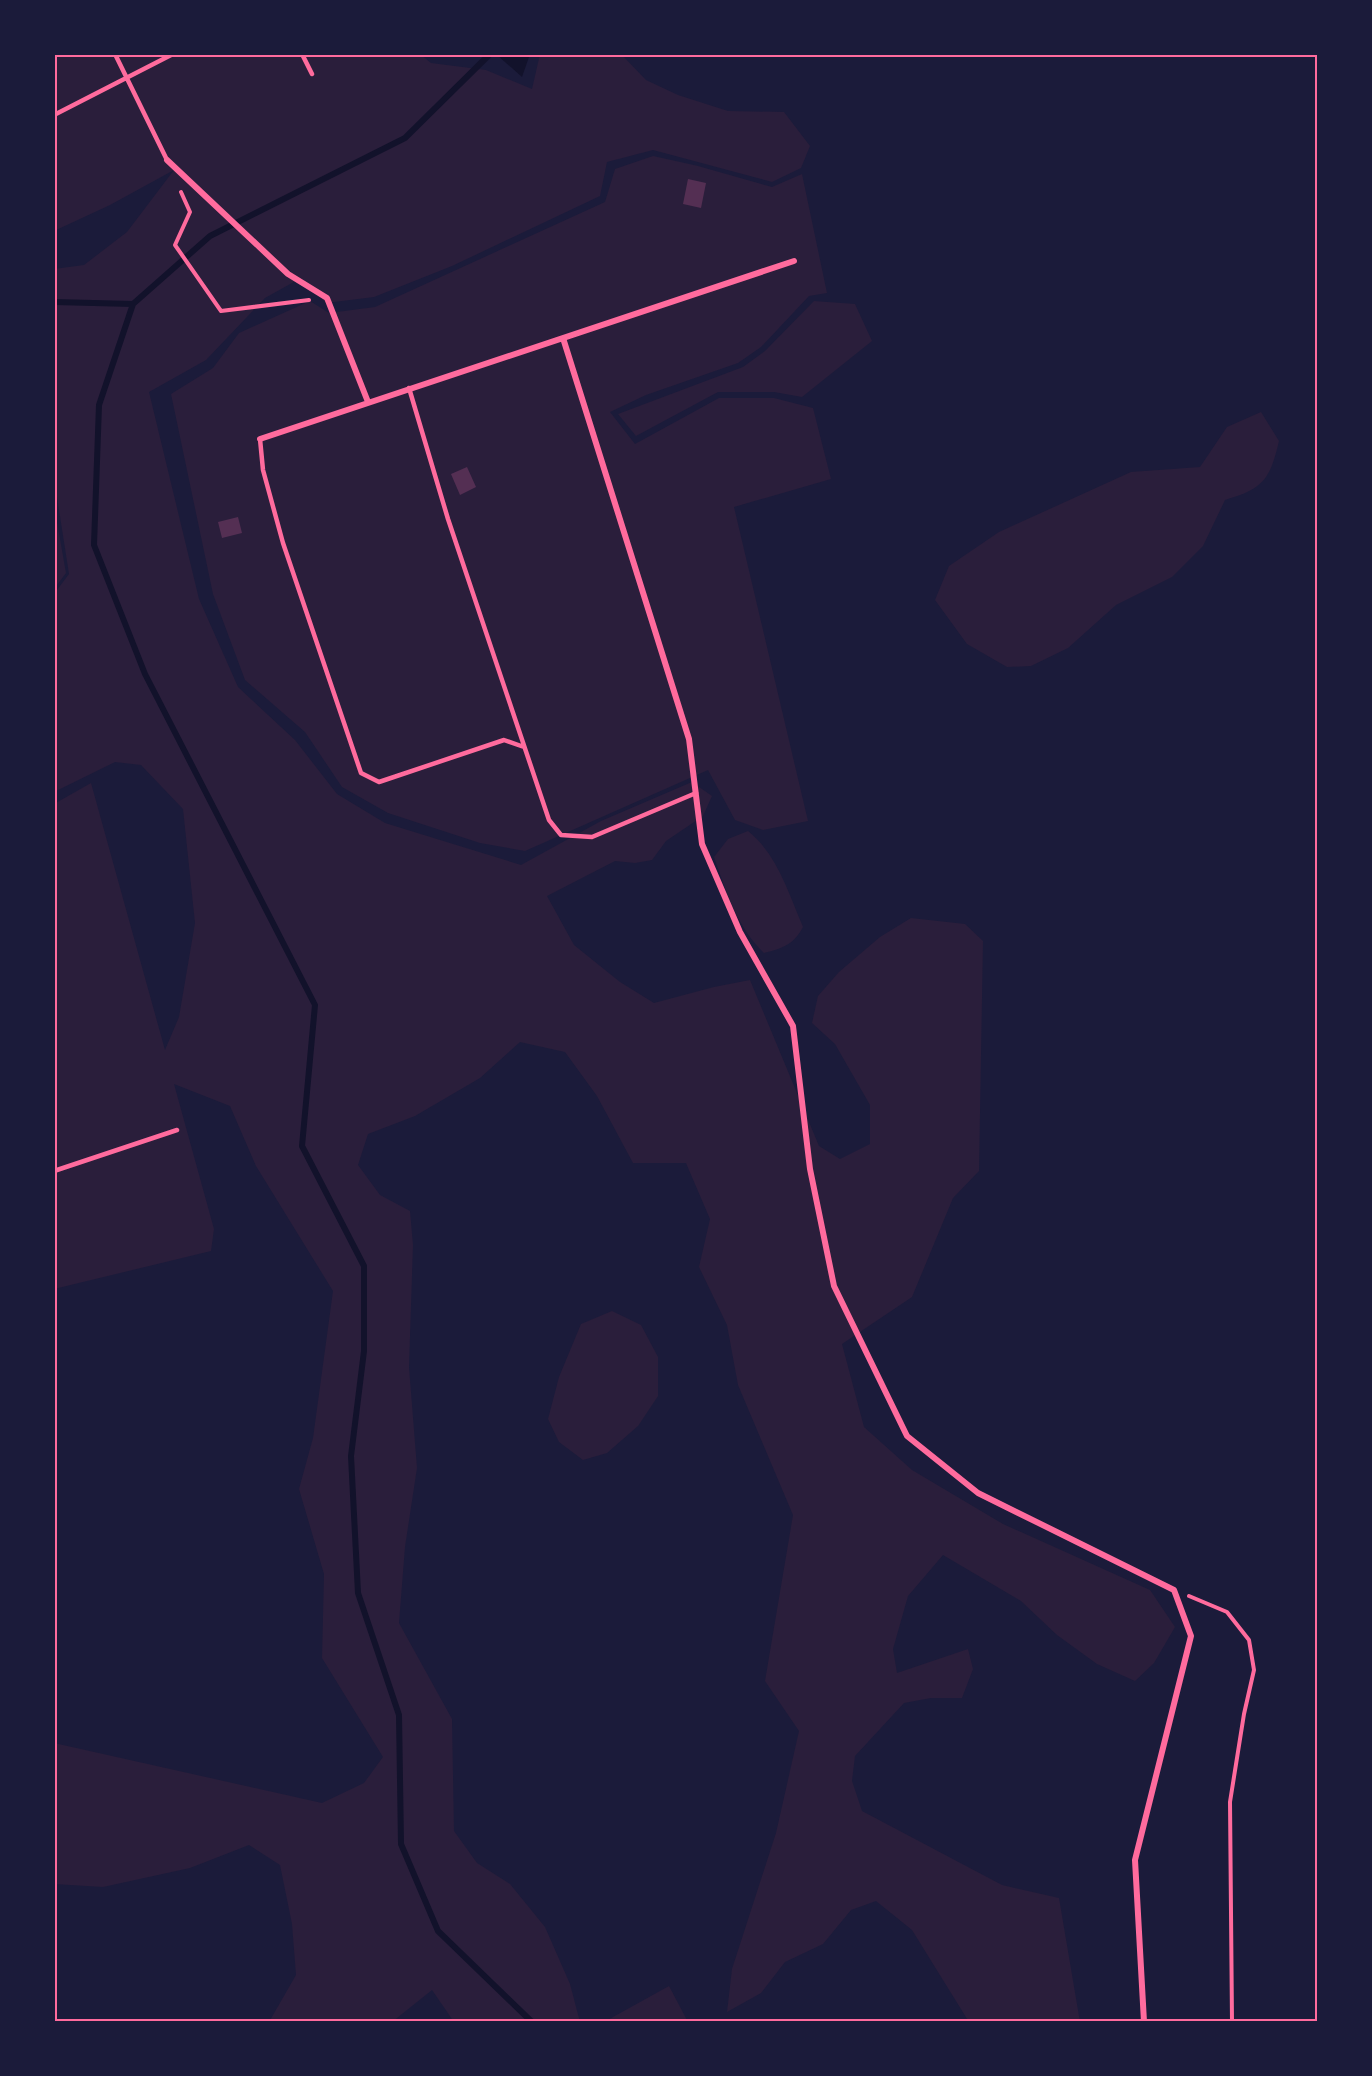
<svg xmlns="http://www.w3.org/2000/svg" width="1372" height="2076" font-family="Jost,sans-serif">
	<rect width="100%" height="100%" fill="#1b1b3a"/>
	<path fill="#2a1e3b" d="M 54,54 L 420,54 L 431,63 L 486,70 L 532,89 L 540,54 L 621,54 L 646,80 L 678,95 L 728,111 L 784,112 L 810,146 L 801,168 L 772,182 L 653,150 L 607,162 L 600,196 L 452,266 L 374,297 L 326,303 L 301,278 L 265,298 L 206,360 L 149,392 L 199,599 L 238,687 L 295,740 L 337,794 L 385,823 L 521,865 L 601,821 L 692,782 L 712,796 L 703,816 L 666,841 L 652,860 L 635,863 L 615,861 L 547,896 L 574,945 L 620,982 L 654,1003 L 714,987 L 750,980 L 819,1146 L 840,1159 L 870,1144 L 870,1105 L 835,1044 L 812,1023 L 818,996 L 839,972 L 880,937 L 911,918 L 965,924 L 983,941 L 979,1171 L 953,1198 L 912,1297 L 842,1344 L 864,1427 L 912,1470 L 1003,1524 L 1150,1590 L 1175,1627 L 1154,1663 L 1135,1681 L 1097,1664 L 1057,1635 L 1021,1601 L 943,1555 L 908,1596 L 893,1649 L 897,1673 L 968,1649 L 973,1669 L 962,1698 L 931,1698 L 904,1703 L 855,1756 L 852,1781 L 862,1811 L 1002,1885 L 1059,1898 L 1080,2022 L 969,2022 L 912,1930 L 876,1901 L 851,1910 L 823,1944 L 785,1962 L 761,1993 L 727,2012 L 732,1969 L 776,1833 L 799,1731 L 765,1681 L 793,1515 L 738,1385 L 727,1325 L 699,1267 L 710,1219 L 686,1163 L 633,1163 L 597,1096 L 565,1052 L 520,1042 L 480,1078 L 415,1116 L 368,1134 L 358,1165 L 380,1195 L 410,1211 L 413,1245 L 409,1367 L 417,1468 L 405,1547 L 399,1623 L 452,1719 L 454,1831 L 477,1863 L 510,1884 L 545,1927 L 570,1984 L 580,2022 L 454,2022 L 432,1990 L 392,2022 L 269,2022 L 296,1975 L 292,1924 L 280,1865 L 249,1845 L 190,1868 L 103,1887 L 54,1884 L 54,1743 L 322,1803 L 364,1783 L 383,1757 L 322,1658 L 324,1574 L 299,1489 L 313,1438 L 333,1291 L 256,1166 L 230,1106 L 174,1084 L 214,1229 L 211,1251 L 54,1289 L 54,804 L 91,783 L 165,1050 L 179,1017 L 195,923 L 183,809 L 141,765 L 115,762 L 54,792 L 54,594 L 69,574 L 54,478 L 54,269 L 84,265 L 127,232 L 174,170 L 110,205 L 54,231 Z
		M 653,156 L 698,166 L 772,187 L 802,174 L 827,293 L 809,296 L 761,347 L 738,363 L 646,395 L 610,412 L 635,444 L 719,398 L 774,398 L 813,408 L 831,479 L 734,507 L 808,821 L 763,830 L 735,820 L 708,770 L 525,851 L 480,843 L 388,813 L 342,787 L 305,732 L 245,680 L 213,594 L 171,394 L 213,368 L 239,333 L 310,301 L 329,313 L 375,307 L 605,202 L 615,169 Z
		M 814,301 L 855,304 L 872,341 L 802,397 L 774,392 L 718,392 L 636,436 L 618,414 L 743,367 L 765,351 Z
		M 1261,412 L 1279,441 C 1270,479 1264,489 1225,500 L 1203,546 L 1172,577 L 1116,605 L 1068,648 L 1031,666 L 1007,667 L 967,644 L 935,600 L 949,566 L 999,532 L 1131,472 L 1200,467 L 1227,427 Z
		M 54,505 L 66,573 L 54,589 Z
		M 748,831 C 777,854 789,894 803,927 C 794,944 784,948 764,953 C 737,927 726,891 714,857 L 728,839 Z
		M 612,1311 L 641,1325 L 658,1357 L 658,1396 L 638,1426 L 607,1453 L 583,1460 L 559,1442 L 548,1419 L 559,1377 L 581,1324 Z
		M 669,1986 L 688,2022 L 604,2022 Z"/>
	<path fill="#12122b" d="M 496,54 L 530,54 L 522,77 Z"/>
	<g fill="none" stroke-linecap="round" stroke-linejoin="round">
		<path stroke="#12122b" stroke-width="6" d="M 490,54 L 405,138 L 210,236 L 133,304 L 99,405 L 94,545 L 145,674 L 315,1005 L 302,1146 L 364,1266 L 364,1351 L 351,1456 L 358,1593 L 399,1715 L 401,1844 L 438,1931 L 532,2022
			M 54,302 L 133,304"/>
	</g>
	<path fill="#542f53" d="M 688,179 L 706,183 L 701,208 L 683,204 Z
		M 467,467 L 476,487 L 460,495 L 451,474 Z
		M 238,517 L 242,533 L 222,538 L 218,522 Z"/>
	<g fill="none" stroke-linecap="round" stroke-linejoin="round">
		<path stroke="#ff6b9d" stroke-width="4" d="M 181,192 L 190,212 L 175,245 L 221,311 L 309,300
			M 1189,1596 L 1227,1612 L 1249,1640 L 1254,1670 L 1244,1714 L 1230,1802 L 1232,2022"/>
		<path stroke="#ff6b9d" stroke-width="4.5" d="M 115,54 L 167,160
			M 302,54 L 312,74
			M 54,115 L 173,54
			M 409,388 L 448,519 L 549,820 L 561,835 L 592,837 L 696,793
			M 260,439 L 263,470 L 283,543 L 361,773 L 379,782 L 504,740 L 524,747
			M 54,1171 L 177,1130"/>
		<path stroke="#ff6b9d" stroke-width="6" d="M 167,160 L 288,274 L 327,298 L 368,402
			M 563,338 L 689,739 L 702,844 L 740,932 L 793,1026 L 810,1169 L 834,1286 L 907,1436 L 978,1493 L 1174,1590 L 1191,1636 L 1135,1860 L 1144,2022
			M 260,439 L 794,261"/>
	</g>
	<rect width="1372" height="2076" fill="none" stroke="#1b1b3a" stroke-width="111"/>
	<rect x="56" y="56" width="1260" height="1964" fill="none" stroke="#ff6b9d" stroke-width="2"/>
</svg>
